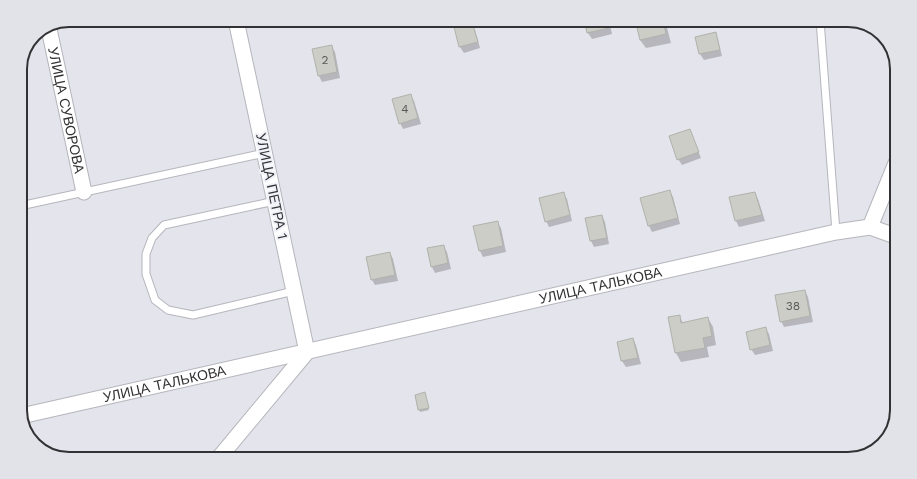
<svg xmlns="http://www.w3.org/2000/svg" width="917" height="479" font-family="'Work Sans',sans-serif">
	<rect width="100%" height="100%" fill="#e4e4ec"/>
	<path fill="#0003" d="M 585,20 L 609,20 L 612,34 L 592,39 L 588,33 Z
		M 636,20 L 665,20 L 671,43 L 646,48 L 640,40 Z
		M 472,24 L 475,30 L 480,48 L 464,53 L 460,47 L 455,28 Z
		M 715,34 L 718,40 L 722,56 L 704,60 L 700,54 L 697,38 Z
		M 331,46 L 335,52 L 340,78 L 322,82 L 319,76 Z
		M 410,95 L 414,101 L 421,124 L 403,129 L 400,123 Z
		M 690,130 L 701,158 L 682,165 L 678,159 Z
		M 669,191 L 673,197 L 680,224 L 652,232 L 649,226 L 641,199 Z
		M 563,193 L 567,199 L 572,221 L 549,227 L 546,221 Z
		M 755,193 L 758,199 L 765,221 L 739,227 L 736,221 Z
		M 602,216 L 605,222 L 609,244 L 594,247 L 591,241 L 586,218 Z
		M 497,222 L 501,228 L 506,252 L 483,257 L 480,251 L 475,227 Z
		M 443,246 L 447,252 L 451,269 L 435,273 L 432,267 L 428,249 Z
		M 390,253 L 393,259 L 398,281 L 375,285 L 372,280 Z
		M 805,291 L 808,297 L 813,322 L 784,327 L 781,321 Z
		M 679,316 L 683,323 L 708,318 L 713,327 L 716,345 L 707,347 L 709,357 L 681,362 L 676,353 L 669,318 Z
		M 765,328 L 769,334 L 773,351 L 755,355 L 751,349 Z
		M 633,339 L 636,345 L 641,364 L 626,367 L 622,361 L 618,343 Z
		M 425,394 L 429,410 L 420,412 L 419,409 Z"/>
	<path fill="#cbcdc6" stroke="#b0b2ab" d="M 584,20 L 608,20 L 609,28 L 587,33 Z
		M 635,20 L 663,20 L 666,34 L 640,40 Z
		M 472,22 L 478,42 L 459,47 L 454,27 Z
		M 716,32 L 720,50 L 699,54 L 695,37 Z
		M 332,45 L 337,72 L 318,76 L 312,49 Z
		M 411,94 L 418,118 L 399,124 L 392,99 Z
		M 690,129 L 699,152 L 677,160 L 669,136 Z
		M 670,190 L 678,218 L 648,226 L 640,198 Z
		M 564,192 L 570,215 L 545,222 L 539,198 Z
		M 755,192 L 762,215 L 735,221 L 729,197 Z
		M 602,215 L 607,238 L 590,241 L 585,218 Z
		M 498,221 L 503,246 L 479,251 L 473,226 Z
		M 444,245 L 448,263 L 431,267 L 427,248 Z
		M 390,252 L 395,275 L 371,280 L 366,257 Z
		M 805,290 L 810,316 L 780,322 L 775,295 Z
		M 680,315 L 681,323 L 708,317 L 712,336 L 703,338 L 705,348 L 675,353 L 668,317 Z
		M 766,327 L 770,345 L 750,350 L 746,332 Z
		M 633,338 L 638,358 L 621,361 L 617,342 Z
		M 425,392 L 429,408 L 418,410 L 415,395 Z"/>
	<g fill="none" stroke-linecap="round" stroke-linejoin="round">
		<g stroke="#b5b5bc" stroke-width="9">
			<path id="lane" d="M 820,20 L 836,232
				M 275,201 L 164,225 L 152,238 L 146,254 L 146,274 L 155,300 L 168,310 L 193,315 L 294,291
				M 20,206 L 265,153"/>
		</g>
		<g stroke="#b5b5bc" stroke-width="17">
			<g id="street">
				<path id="s1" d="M 49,29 L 84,192"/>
				<path d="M 870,227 L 896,163"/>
				<path id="s2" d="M 21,416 L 836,232 L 870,227 L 895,236"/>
				<path d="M 218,459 L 307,352 L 236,20"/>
			</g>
		</g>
		<use href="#lane" stroke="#fff" stroke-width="7"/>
		<use href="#street" stroke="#fff" stroke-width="15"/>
	</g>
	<g text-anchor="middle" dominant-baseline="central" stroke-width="4" stroke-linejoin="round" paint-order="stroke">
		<g font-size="12" fill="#585958">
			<text x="325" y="60">2</text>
			<text x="405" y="109">4</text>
			<text x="793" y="306">38</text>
		</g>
		<g font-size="14" fill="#323234" stroke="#f1f1f9">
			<text stroke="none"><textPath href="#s1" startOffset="83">УЛИЦА СУВОРОВА</textPath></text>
			<text transform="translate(272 186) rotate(78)">УЛИЦА ПЕТРА 1</text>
			<text stroke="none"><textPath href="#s2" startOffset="594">УЛИЦА ТАЛЬКОВА</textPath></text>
			<text stroke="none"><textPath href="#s2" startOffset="147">УЛИЦА ТАЛЬКОВА</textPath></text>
		</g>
	</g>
	<path d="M0 0H917V479H0ZM69 27H848A42 42 0 0 1 890 69V410A42 42 0 0 1 848 452H69A42 42 0 0 1 27 410V69A42 42 0 0 1 69 27Z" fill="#e2e2e9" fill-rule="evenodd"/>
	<path fill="none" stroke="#323234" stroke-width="2" d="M69 27H848A42 42 0 0 1 890 69V410A42 42 0 0 1 848 452H69A42 42 0 0 1 27 410V69A42 42 0 0 1 69 27Z"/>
</svg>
